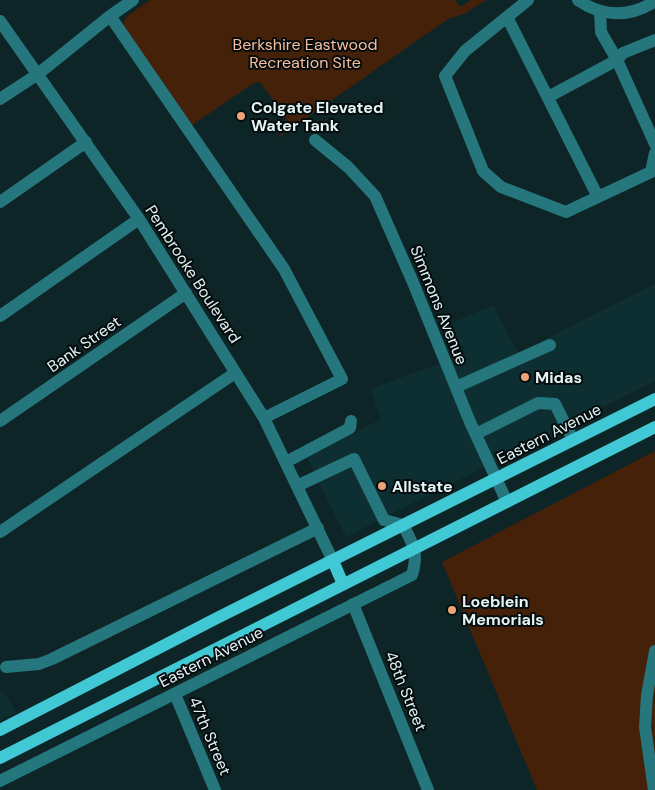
<svg xmlns="http://www.w3.org/2000/svg" width="655" height="790" font-family="'DM Sans',sans-serif">
	<rect width="100%" height="100%" fill="#0e2527"/>
	<path fill="#0e2f32" d="M 655,284 L 655,381 L 346,537 L 307,458 L 381,419 L 370,389 L 465,354 L 452,323 L 493,305 L 518,353 Z
		M 0,691 L 4,693 L 17,713 L 0,720 Z"/>
	<path fill="#45210a" d="M 150,0 L 455,0 L 460,7 L 471,0 L 486,0 L 466,13 L 448,19 L 279,137 L 287,120 L 260,82 L 254,83 L 192,125 L 123,25 L 126,17 Z
		M 655,451 L 655,790 L 537,790 L 442,562 Z"/>
	<g fill="none" stroke-linecap="round" stroke-linejoin="round">
		<path stroke="#26767d" stroke-width="12" d="M 528,0 L 465,51 L 445,76 L 483,171 L 501,187 L 566,212 L 651,172 L 655,153
			M 578,0 C 602,17 630,18 655,1
			M 600,12 L 601,32 L 617,60 L 655,144
			M 110,16 L 284,269 L 342,379 L 264,418
			M 507,17 L 598,197
			M 0,21 L 139,219 L 264,418 L 333,561
			M 548,97 L 617,60 L 623,53 L 655,40
			M 0,99 L 38,74 L 110,16 L 133,0
			M 315,140 L 348,167 L 375,196 L 412,280 L 470,422 L 507,502
			M 0,202 L 86,142
			M 0,316 L 139,219
			M 456,387 L 550,345
			M 0,421 L 186,293
			M 476,434 L 538,403 L 555,404 L 573,440
			M 286,462 L 350,428 L 351,421
			M 0,532 L 235,373
			M 353,604 L 428,790
			M 6,667 L 39,664 L 52,659 L 318,528
			M 175,694 L 215,790
			M 0,781 L 412,575 C 419,553 413,544 403,525 L 384,520 L 354,459 L 297,486
			M 654,790 L 645,727 L 647,695 L 655,651"/>
		<path stroke="#40c9d5" stroke-width="12" d="M 333,561 L 343,584
			M 0,730 L 217,618 L 655,399
			M 0,758 L 655,427"/>
	</g>
	<g fill="#efa378" stroke="#040c0d" stroke-width="2">
		<circle cx="241" cy="116" r="5"/>
		<circle cx="525" cy="377" r="5"/>
		<circle cx="382" cy="486" r="5"/>
		<circle cx="452" cy="610" r="5"/>
	</g>
	<g text-anchor="middle" dominant-baseline="central" stroke-width="4" stroke-linejoin="round" paint-order="stroke">
		<g font-size="16" fill="#fabd9c" stroke="#040c0d">
			<text x="305" y="44">Berkshire Eastwood<tspan x="305" dy="18">Recreation Site</tspan></text>
		</g>
		<g font-size="16" font-weight="bold" fill="#e5f3f4" stroke="#040c0d" text-anchor="start">
			<text x="251" y="107">Colgate Elevated<tspan x="251" dy="18">Water Tank</tspan></text>
			<text x="535" y="377">Midas</text>
			<text x="392" y="486">Allstate</text>
			<text x="462" y="601">Loeblein<tspan x="462" dy="18">Memorials</tspan></text>
		</g>
		<g font-size="16" fill="#e5f3f4" stroke="#040c0d">
			<text transform="translate(193 274) rotate(57)">Pembrooke Boulevard</text>
			<text transform="translate(439 305) rotate(68)">Simmons Avenue</text>
			<text transform="translate(84 344) rotate(-35)">Bank Street</text>
			<text transform="translate(549 434) rotate(-27)">Eastern Avenue</text>
			<text transform="translate(211 657) rotate(-27)">Eastern Avenue</text>
			<text transform="translate(406 691) rotate(68)">48th Street</text>
			<text transform="translate(210 736) rotate(67)">47th Street</text>
		</g>
	</g>
</svg>
